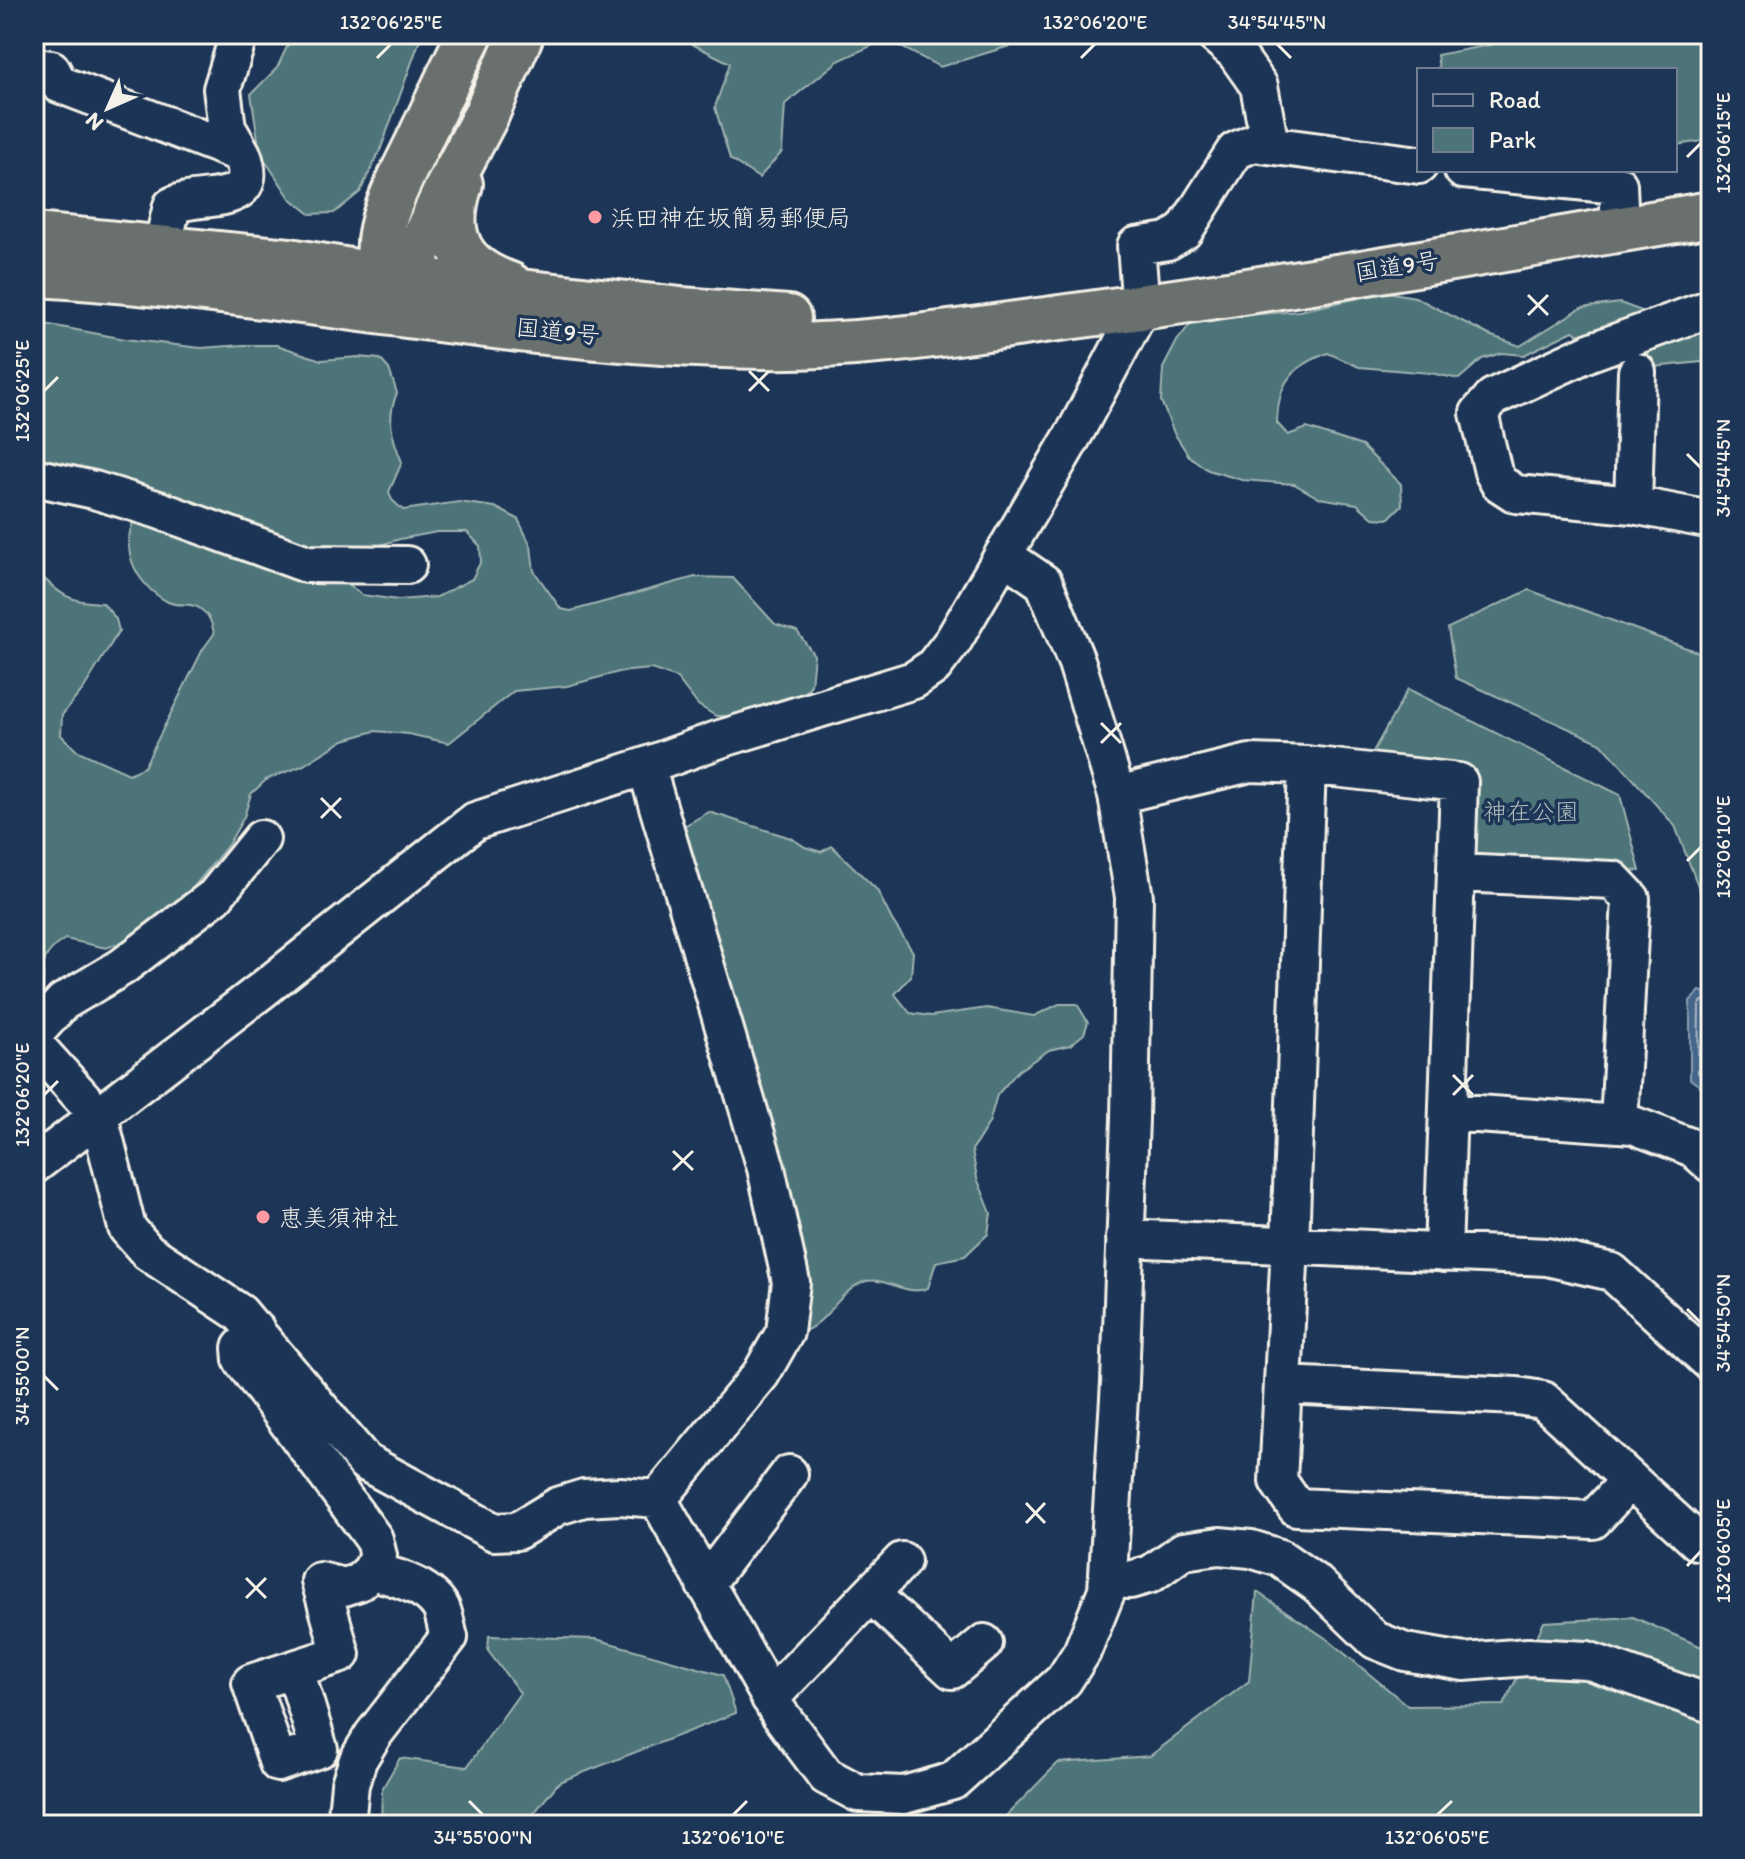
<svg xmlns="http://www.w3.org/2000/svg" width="1745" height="1859" font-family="Itim,'Klee One',sans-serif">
	<rect width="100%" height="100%" fill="#1d3557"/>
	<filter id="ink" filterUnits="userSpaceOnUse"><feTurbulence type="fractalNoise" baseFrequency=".0125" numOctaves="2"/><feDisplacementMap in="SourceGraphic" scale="16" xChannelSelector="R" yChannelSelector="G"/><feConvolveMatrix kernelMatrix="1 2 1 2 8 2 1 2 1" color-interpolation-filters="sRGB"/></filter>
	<g filter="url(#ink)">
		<path fill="#4d7579" stroke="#a0b3b0" stroke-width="2" d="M 293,34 L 422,34 L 381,148 L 360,192 L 334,213 L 310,214 L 290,198 L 260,153 L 251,94 L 277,68 Z
			M 672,34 L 1025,34 L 1013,45 L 940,67 L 886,39 L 838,61 L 785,104 L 782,152 L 759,178 L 730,159 L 715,107 L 730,63 Z
			M 1547,34 L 1711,34 L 1711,140 L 1675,145 L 1675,70 L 1439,70 L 1437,55 Z
			M 1711,288 L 1711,361 L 1644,368 L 1604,363 L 1588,341 L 1573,331 L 1524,355 L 1501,353 L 1482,359 L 1459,379 L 1430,373 L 1359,367 L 1328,353 C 1291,367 1278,382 1277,423 L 1288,435 L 1307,428 L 1362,446 L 1401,484 L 1402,505 L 1388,519 L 1373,518 L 1357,504 L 1319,498 L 1294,484 L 1242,480 L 1208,470 L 1189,456 L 1174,433 L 1161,401 L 1163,368 L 1177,341 L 1194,319 L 1299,311 L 1387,292 L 1415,297 L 1489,335 L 1520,346 L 1581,308 L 1620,303 L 1647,313 Z
			M 34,322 L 125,339 L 201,348 L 243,345 L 277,345 L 321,360 L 358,357 L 380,359 L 389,369 L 397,393 C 386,418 392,438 402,462 L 389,492 L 392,500 L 403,510 L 459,502 L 495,507 L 518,519 L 531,546 L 534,571 L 561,609 L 571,611 L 695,577 L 733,578 L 775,624 L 797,631 L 814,655 L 811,685 L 800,698 L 747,716 L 716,716 L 698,705 L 677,678 L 651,669 L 619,672 L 567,686 L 514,691 L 449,743 L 408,734 L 375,731 L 344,740 L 302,766 L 267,779 L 251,794 L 244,817 L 228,845 L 180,904 L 142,934 L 106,948 L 65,939 C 26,963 56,980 34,1004 L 34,698 L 43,665 L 37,637 L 34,633 L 34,569 C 60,594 66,602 103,603 L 116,619 L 119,631 L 84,688 L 62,715 L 61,735 L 76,750 L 129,774 L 144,767 L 203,649 L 214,634 C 212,622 209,615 199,608 C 190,602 178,607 168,602 C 135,585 115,543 140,512 L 342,580 L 362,595 L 398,600 L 437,597 L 472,579 L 481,561 L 480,546 L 467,532 L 437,532 L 400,539 L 344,556 L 34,467 Z
			M 1529,590 L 1711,657 L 1711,920 L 1675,826 L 1601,743 L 1456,678 L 1448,628 Z
			M 1408,689 L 1620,795 L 1640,871 L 1475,860 L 1474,770 L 1370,757 Z
			M 709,812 L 791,838 L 805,847 L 821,852 L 832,846 L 877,890 L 892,920 L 913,952 L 911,976 L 895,994 L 910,1013 L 931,1016 L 987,1008 L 1034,1016 L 1059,1004 L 1077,1004 L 1088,1022 L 1084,1034 L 1070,1045 L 1049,1050 L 1018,1071 L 997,1095 L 989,1123 L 972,1150 L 977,1178 L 991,1213 L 988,1234 L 965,1256 L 936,1262 L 928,1288 C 905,1298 883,1273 861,1283 C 838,1293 829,1320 805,1331 L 797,1326 L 685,856 L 684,826 Z
			M 1257,1592 L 1327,1639 L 1408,1706 L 1504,1705 L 1544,1622 L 1633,1617 L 1711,1651 L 1711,1825 L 997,1825 L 1058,1763 L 1150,1756 L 1249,1681 Z
			M 489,1636 L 596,1639 L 723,1675 L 736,1713 L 559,1782 L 530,1818 L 530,1825 L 381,1825 L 382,1789 L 400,1758 L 467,1767 L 520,1693 L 488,1651 Z"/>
		<path fill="#44668a" stroke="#8a9eb0" stroke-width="2" d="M 1700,991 L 1711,995 L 1711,1094 L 1690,1079 L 1690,1001 Z"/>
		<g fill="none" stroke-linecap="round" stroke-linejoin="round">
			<path stroke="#aeb9c2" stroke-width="2" d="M 1711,1002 L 1702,1001 L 1699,1005 L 1698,1073 L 1711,1084"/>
			<g stroke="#f4f1e8" stroke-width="42">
				<path id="minor" d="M 239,34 L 222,89 L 227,128 L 242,154
					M 1214,34 L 1235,52 L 1259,86 L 1270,145
					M 34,67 L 51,69 L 59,84 L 242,154 C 264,211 197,191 172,206 L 162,248
					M 1463,170 L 1618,185 L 1620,229
					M 1711,308 L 1590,352 L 1493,397 L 1479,413 L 1493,472 L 1499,483 L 1516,494 L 1633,505 L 1711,520
					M 34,477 L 94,490 L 159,510 L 307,564 L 407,565
					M 1633,505 L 1637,372
					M 1307,765 L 1290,1245 L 1278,1481 L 1296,1507 L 1593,1520 L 1630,1480
					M 646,766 L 766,1168 L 791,1282 L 785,1332 L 761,1374 L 658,1499
					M 1117,795 L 1250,763 L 1307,765 L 1459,782 L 1443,1253
					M 1456,873 L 1613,880 L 1631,899 L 1619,1123
					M 34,1034 L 63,1002 L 122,967 L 215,896 L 261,839
					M 34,1044 L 99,1116 L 127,1228 L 148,1252 L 240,1313 L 365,1462 L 494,1532 L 517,1531 L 558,1506 L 584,1498 L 620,1496 L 658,1499
					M 1449,1112 L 1633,1125 L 1693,1148 L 1711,1164
					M 34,1165 L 262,990 L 475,821 L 646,766 L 720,739 L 914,680 L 933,667 L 953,641 L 1078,427 L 1141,308 L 1136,246 L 1168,241 L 1184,231 L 1235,151 L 1253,143 L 1419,165
					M 1125,1238 L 1547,1257 L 1612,1272 L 1711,1363
					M 256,1330 L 241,1348 L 242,1360 L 374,1539 L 378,1556 L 371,1571 L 359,1582 L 344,1587 L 320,1581 L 341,1654 L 251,1683 L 278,1763 L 319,1749 L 295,1670
					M 1284,1385 L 1517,1396 L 1543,1400 L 1697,1541 L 1711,1542
					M 658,1499 L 779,1713 L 826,1776 L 858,1793 L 904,1795 L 953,1781 L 1064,1680 L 1082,1652 L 1107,1590 L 1120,1382 L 1130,1119 L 1134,897 L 1117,795 L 1077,663 L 1044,583 L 1003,555
					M 1108,1579 L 1130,1580 L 1151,1574 L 1183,1551 L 1219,1546 L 1251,1549 L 1280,1558 L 1317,1584 L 1375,1640 L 1405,1652 L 1464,1662 L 1528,1657 L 1587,1660 L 1711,1704
					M 705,1585 L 789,1474
					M 871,1594 L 952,1670 L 984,1643
					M 770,1698 L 902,1561
					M 346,1825 L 350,1784 L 358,1760 L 373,1735 L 449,1637 C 446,1628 445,1614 440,1606 C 427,1585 393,1576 371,1571"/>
			</g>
			<g stroke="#f4f1e8" stroke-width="50">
				<path id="highway" d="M 460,184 C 443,235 459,268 510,285
					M 34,236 L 289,261 L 386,277 L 681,310 L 788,318
					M 34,274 C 277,287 517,343 761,346 C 869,348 975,329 1082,315 C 1292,287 1502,249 1711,214
					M 404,297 C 391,286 381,272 380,255 C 376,218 407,167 422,134 C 438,101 453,67 470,34
					M 392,301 L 402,286 L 446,191 L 486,115 L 521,34"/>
			</g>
			<use href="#minor" stroke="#1d3557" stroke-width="36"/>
			<use href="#highway" stroke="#6a706d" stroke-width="44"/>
		</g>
	</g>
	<path fill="none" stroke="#f4f1e8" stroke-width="3" d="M 1277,44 L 1291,58M 377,58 L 391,44M 1081,58 L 1095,44M 1687,157 L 1701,143M 1528,295 L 1548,315M 1528,315 L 1548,295M 749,371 L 769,391M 44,391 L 58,377M 749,391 L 769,371M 1687,454 L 1701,468M 1101,723 L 1121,743M 1101,743 L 1121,723M 321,798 L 341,818M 321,818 L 341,798M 1687,861 L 1701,847M 1453,1075 L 1473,1095M 44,1095 L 58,1081M 1453,1095 L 1473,1075M 673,1151 L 693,1170M 673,1170 L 693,1151M 1687,1309 L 1701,1323M 44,1376 L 58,1390M 1026,1503 L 1045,1523M 1026,1523 L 1045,1503M 1687,1566 L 1701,1551M 246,1578 L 266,1598M 246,1598 L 266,1578M 469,1801 L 483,1815M 733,1815 L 747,1801M 1437,1815 L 1452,1801"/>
	<g fill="#ff9aa2" stroke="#1d3557" stroke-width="3">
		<circle cx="595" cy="217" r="8"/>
		<circle cx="263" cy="1217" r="8"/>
	</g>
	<g text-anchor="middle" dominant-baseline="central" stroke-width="7" stroke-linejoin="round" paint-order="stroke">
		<g font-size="24" fill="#f4f1e8" stroke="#1d3557" text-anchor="start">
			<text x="611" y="217">浜田神在坂簡易郵便局</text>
			<text x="279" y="1217">恵美須神社</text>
		</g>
		<g font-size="24" fill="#f4f1e8" stroke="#1d3557">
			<text transform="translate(1397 266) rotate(-9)">国道9号</text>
			<text transform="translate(558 331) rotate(6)">国道9号</text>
		</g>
		<g font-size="24" fill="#b1bfbc" stroke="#1d3557">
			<text x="1531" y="811">神在公園</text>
		</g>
	</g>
	<rect width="1745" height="1859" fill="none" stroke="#1d3557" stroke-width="88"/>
	<rect x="1417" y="68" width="260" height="104" fill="#1d3557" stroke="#738091" stroke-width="2"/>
	<rect x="1433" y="94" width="40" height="12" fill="#1d3557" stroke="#738091" stroke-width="2"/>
	<text x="1489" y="108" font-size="24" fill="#f4f1e8">Road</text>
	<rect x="1433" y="128" width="40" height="24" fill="#4d7579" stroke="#738091" stroke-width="2"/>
	<text x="1489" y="148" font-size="24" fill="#f4f1e8">Park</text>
	<g transform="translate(108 108) rotate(225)" stroke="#1d3557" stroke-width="6" paint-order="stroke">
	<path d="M0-6L14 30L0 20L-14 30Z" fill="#f4f1e8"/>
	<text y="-12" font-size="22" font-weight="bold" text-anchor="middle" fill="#f4f1e8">N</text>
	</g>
	<rect x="44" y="44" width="1657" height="1771" fill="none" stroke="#f4f1e8" stroke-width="3"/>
	<g font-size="20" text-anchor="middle" fill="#f4f1e8">
		<text x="391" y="29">132°06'25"E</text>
		<text x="1095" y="29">132°06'20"E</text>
		<text x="1277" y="29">34°54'45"N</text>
		<text transform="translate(1723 143) rotate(-90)" y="7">132°06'15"E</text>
		<text transform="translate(22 391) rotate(-90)" y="7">132°06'25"E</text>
		<text transform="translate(1723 468) rotate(-90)" y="7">34°54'45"N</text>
		<text transform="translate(1723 847) rotate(-90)" y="7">132°06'10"E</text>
		<text transform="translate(22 1095) rotate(-90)" y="7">132°06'20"E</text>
		<text transform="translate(1723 1323) rotate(-90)" y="7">34°54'50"N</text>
		<text transform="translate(22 1376) rotate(-90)" y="7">34°55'00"N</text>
		<text transform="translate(1723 1551) rotate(-90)" y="7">132°06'05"E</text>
		<text x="483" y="1844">34°55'00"N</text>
		<text x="733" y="1844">132°06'10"E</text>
		<text x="1437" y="1844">132°06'05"E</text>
	</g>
</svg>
